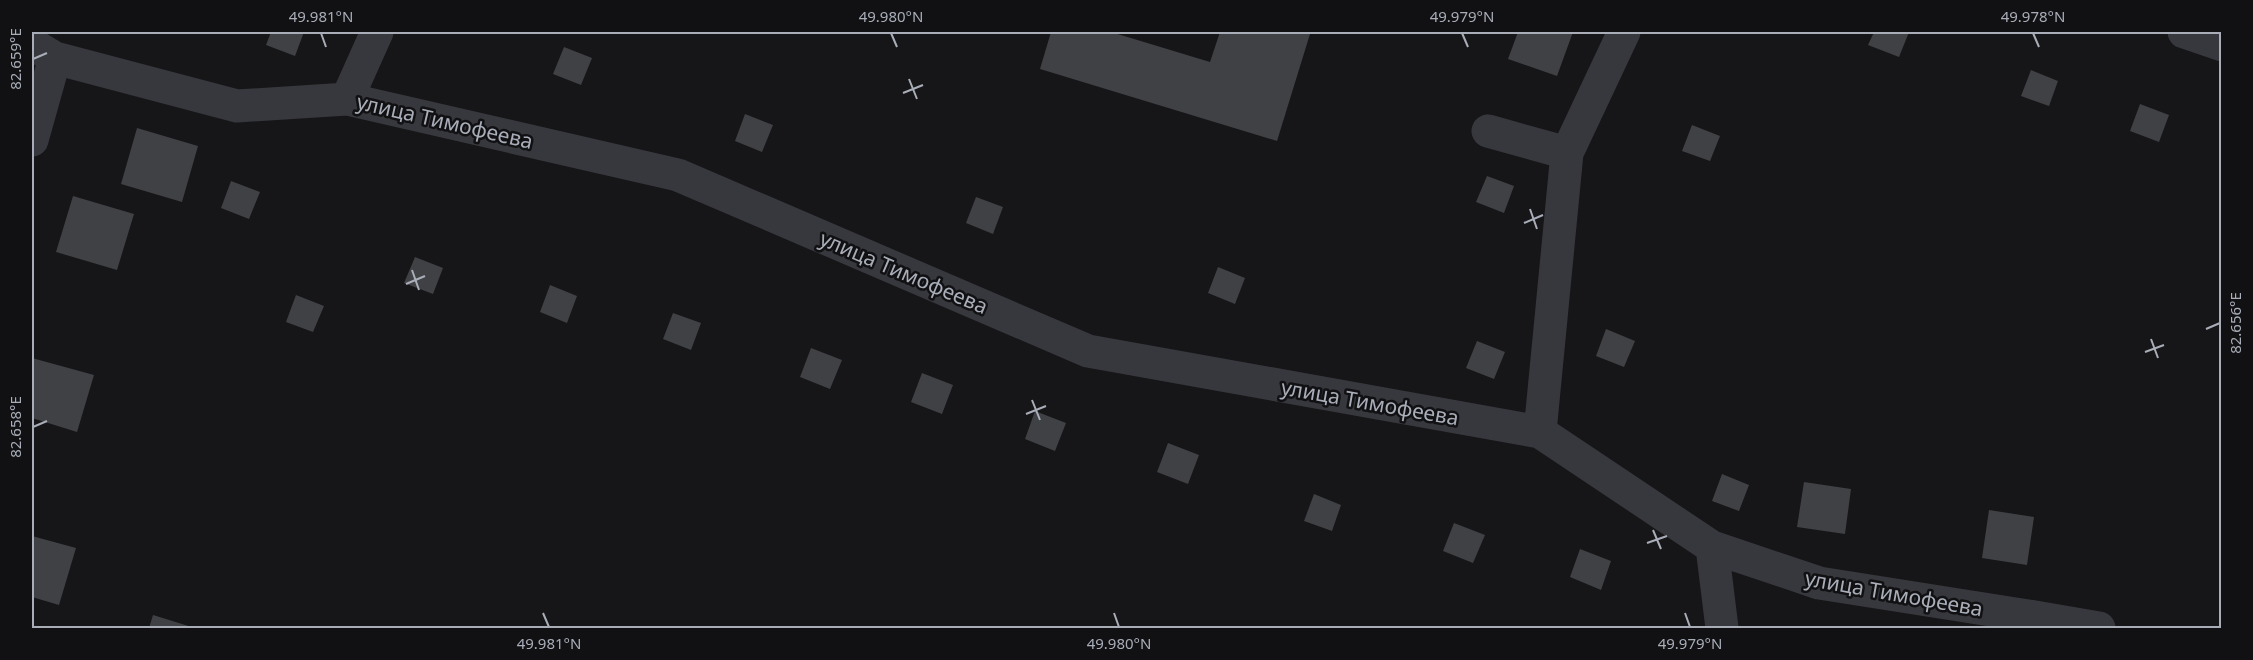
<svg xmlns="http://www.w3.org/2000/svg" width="2253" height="660" font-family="'Noto Sans',sans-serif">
	<rect width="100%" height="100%" fill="#161618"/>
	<path fill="#404145" d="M 271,32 L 304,32 L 295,56 L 266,45 Z
		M 1051,32 L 1111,32 L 1210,62 L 1220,32 L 1303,32 L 1310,34 L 1277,141 L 1040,69 Z
		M 1518,32 L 1573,32 L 1557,76 L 1508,59 Z
		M 1874,32 L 1909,32 L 1899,57 L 1868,45 Z
		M 564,47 L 592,58 L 581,85 L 553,74 Z
		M 2031,70 L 2058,81 L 2049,106 L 2021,96 Z
		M 2140,104 L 2169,115 L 2159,142 L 2130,131 Z
		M 745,114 L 773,125 L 762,152 L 735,141 Z
		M 1692,125 L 1720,136 L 1710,161 L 1682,151 Z
		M 137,128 L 198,146 L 182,202 L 121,184 Z
		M 1487,176 L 1514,186 L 1504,213 L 1476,202 Z
		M 231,181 L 260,192 L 249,219 L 221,208 Z
		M 73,196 L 134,214 L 117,270 L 56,252 Z
		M 976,197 L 1003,207 L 993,234 L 966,223 Z
		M 415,257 L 443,268 L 433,294 L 404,283 Z
		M 1218,267 L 1245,278 L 1235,304 L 1208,293 Z
		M 550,285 L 577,296 L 567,323 L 540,312 Z
		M 296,295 L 324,306 L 313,332 L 286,322 Z
		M 673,313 L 701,323 L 691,350 L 663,339 Z
		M 1606,329 L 1635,341 L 1624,367 L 1596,356 Z
		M 1477,341 L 1505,352 L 1494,379 L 1466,368 Z
		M 811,348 L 842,360 L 830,389 L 800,377 Z
		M 32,358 L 94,375 L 77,432 L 32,418 Z
		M 922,373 L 953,385 L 942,414 L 911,402 Z
		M 1035,411 L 1066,423 L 1055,451 L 1025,439 Z
		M 1168,443 L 1199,455 L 1188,484 L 1157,472 Z
		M 1722,474 L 1749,485 L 1739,511 L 1712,501 Z
		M 1804,482 L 1851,489 L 1845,534 L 1797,527 Z
		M 1314,494 L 1341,505 L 1332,531 L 1304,521 Z
		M 1989,510 L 2034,517 L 2027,565 L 1982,558 Z
		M 1454,523 L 1485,535 L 1473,563 L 1443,551 Z
		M 32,536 L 76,548 L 59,605 L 32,597 Z
		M 1580,549 L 1611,561 L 1601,590 L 1570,577 Z
		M 153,615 L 195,628 L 149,628 Z"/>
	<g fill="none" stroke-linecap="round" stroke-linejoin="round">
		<path stroke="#37383d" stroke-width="33" d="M 377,32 L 347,99 L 678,175 L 1088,351 L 1540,432
			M 1624,32 L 1567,153 L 1540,432 L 1712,547 L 1819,583 L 2035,617
			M 2184,32 L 2222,45
			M 32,44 L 55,58 L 237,106 L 347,99
			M 1488,131 L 1567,153
			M 32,140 L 55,58
			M 1712,547 L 1722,628
			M 2030,628 L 2035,617 L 2099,628"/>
	</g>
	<path fill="none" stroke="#a8adb8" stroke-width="2" d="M 321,33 L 326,47M 891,33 L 897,47M 1462,33 L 1468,47M 2033,33 L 2039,47M 33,59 L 47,53M 909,79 L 917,99M 903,93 L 923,85M 1530,209 L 1537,229M 1524,223 L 1543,215M 412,270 L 419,290M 406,284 L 425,276M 2206,329 L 2220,323M 2151,339 L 2158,358M 2145,352 L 2164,345M 1032,400 L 1040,420M 1026,414 L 1046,406M 33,427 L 47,421M 1653,530 L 1661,549M 1647,543 L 1667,536M 543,613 L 549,627M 1114,613 L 1119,627M 1685,613 L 1690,627"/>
	<g text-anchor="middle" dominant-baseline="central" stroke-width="5" stroke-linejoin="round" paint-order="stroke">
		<g font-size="21" fill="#a8adb8" stroke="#111113">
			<text transform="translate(445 121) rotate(13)">улица Тимофеева</text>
			<text transform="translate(904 272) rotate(23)">улица Тимофеева</text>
			<text transform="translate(1370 402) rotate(10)">улица Тимофеева</text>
			<text transform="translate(1894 593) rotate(10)">улица Тимофеева</text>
		</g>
	</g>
	<rect width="2253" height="660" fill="none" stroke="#111113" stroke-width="66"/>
	<rect x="33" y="33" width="2187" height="594" fill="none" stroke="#a8adb8" stroke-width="2"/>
	<g font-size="15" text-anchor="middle" fill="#a8adb8">
		<text x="321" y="22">49.981°N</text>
		<text x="891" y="22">49.980°N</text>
		<text x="1462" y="22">49.979°N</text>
		<text x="2033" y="22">49.978°N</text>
		<text transform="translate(16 59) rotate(-90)" y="5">82.659°E</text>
		<text transform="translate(2236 323) rotate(-90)" y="5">82.656°E</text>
		<text transform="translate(16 427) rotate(-90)" y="5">82.658°E</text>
		<text x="549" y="649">49.981°N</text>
		<text x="1119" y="649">49.980°N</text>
		<text x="1690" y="649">49.979°N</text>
	</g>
</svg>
